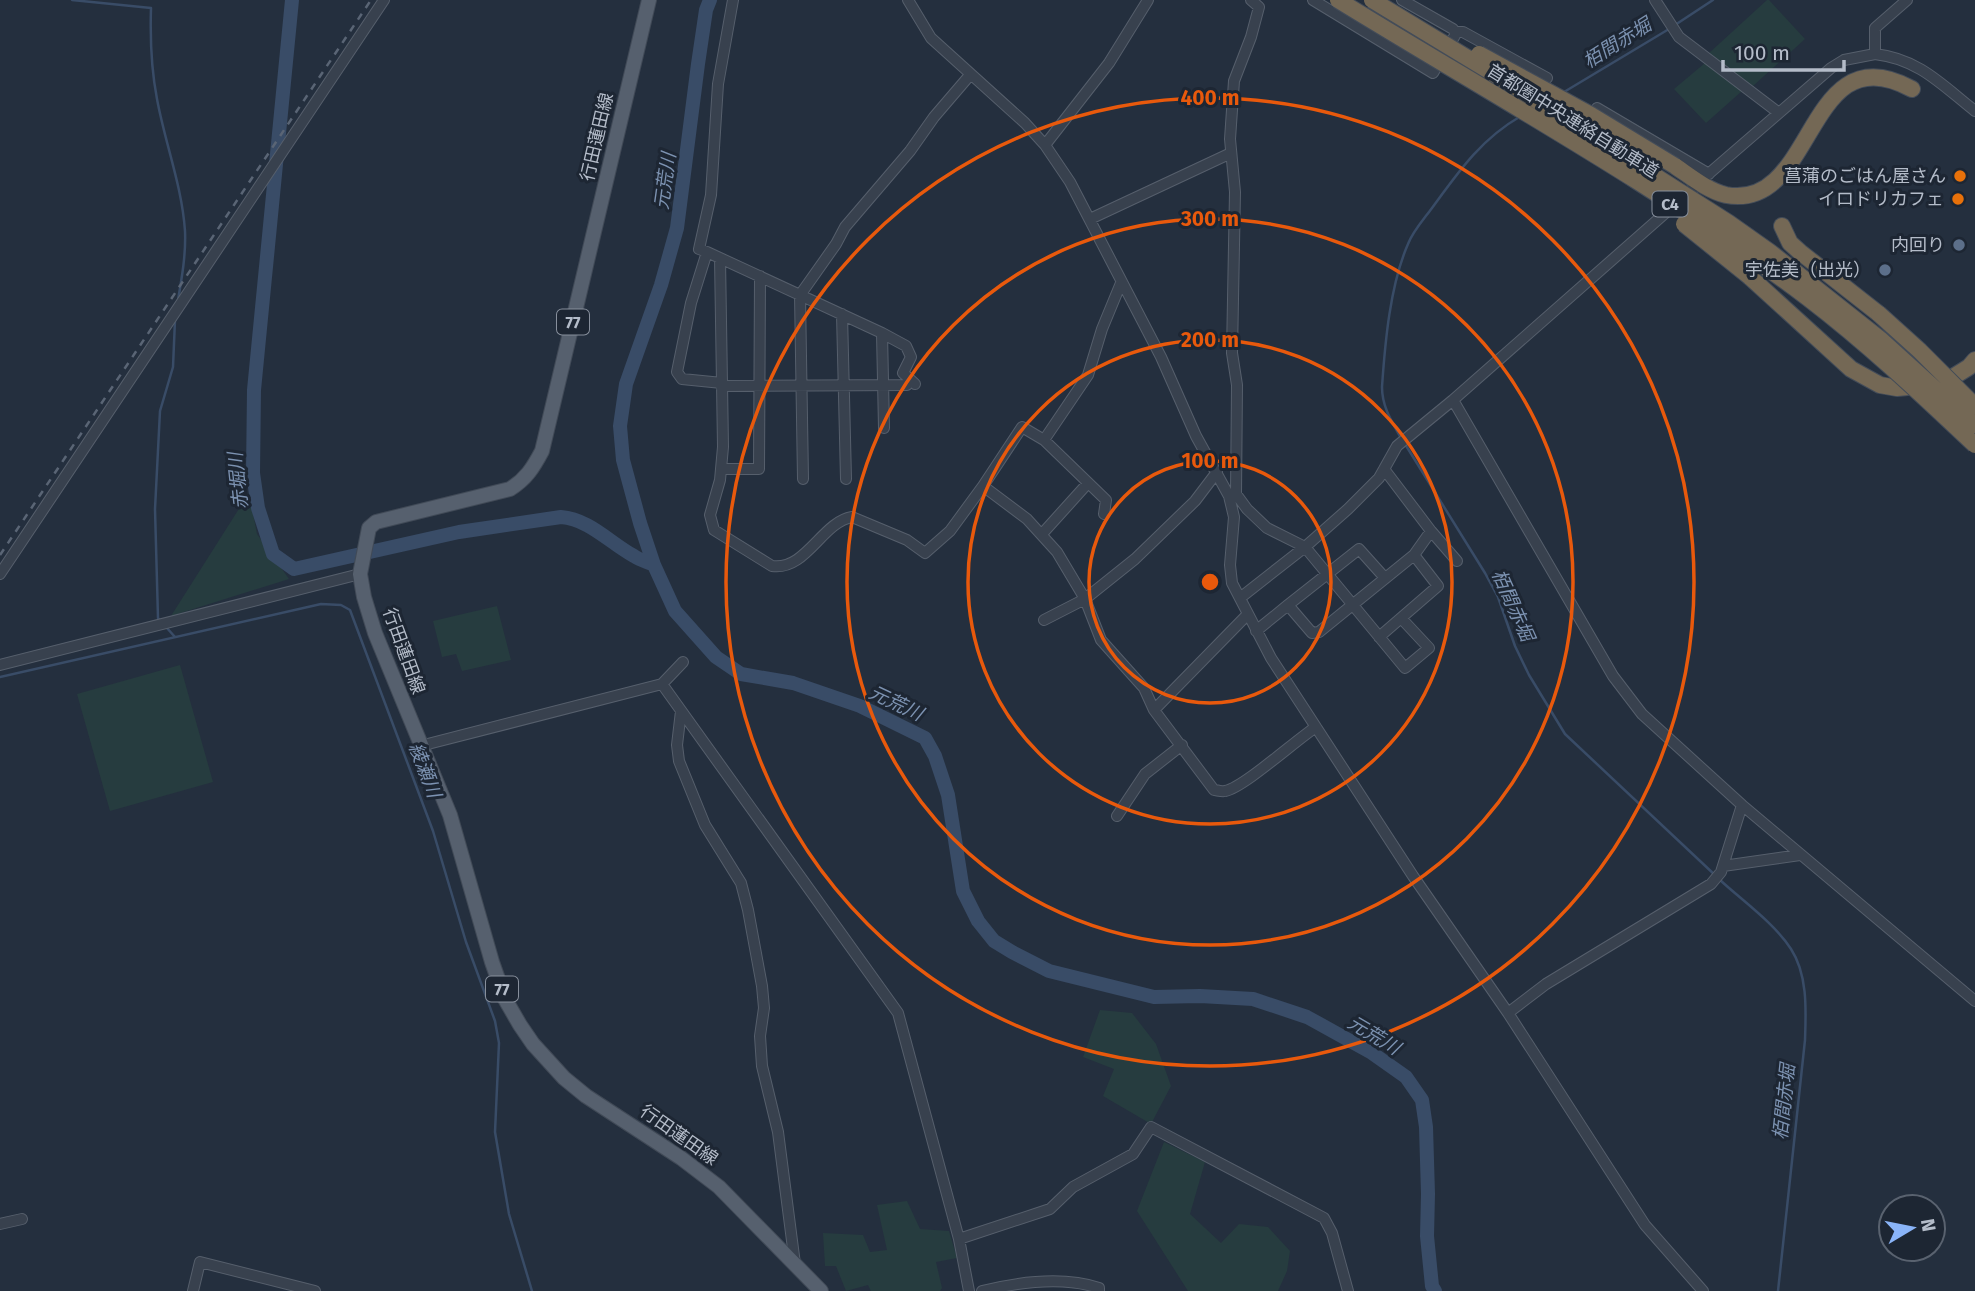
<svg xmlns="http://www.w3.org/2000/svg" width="1975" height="1291" font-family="'Fira Sans','Noto Sans JP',sans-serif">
	<rect width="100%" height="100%" fill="#242f3e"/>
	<path fill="#263c3f" d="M 1767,0 L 1769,0 L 1805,39 L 1753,86 L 1708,54 Z
		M 1705,63 L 1742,91 L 1706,123 L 1674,89 Z
		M 249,493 L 257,534 L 289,579 L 171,616 Z
		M 497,606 L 511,660 L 462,671 L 456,654 L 442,657 L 433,621 Z
		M 180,665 L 213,782 L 110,811 L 77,694 Z
		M 1100,1010 L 1132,1013 L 1156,1044 L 1171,1086 L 1151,1124 L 1103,1096 L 1114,1069 L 1083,1057 Z
		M 1164,1142 L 1205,1162 L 1190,1214 L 1221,1243 L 1239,1224 L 1268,1227 L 1290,1251 L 1287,1271 L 1278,1291 L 1188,1291 L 1137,1211 Z
		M 907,1201 L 920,1229 L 949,1231 L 957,1258 L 936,1262 L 942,1288 L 940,1291 L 871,1291 L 868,1285 L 846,1291 L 836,1266 L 825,1266 L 823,1233 L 863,1235 L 870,1252 L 887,1250 L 877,1205 Z"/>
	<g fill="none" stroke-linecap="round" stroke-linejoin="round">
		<path stroke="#394c67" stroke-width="2.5" d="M 72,0 L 151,8 C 150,40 151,68 157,99 C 165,143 182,186 185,231 C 186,254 182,277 178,300
			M 1675,25 L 1713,0
			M 1564,92 L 1669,29
			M 1401,438 C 1392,422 1382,407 1382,387 C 1385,343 1390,285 1408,244 C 1413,231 1424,219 1432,208 C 1459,171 1481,139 1521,116
			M 1405,444 L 1485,573 L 1498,597 L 1515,646 L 1529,675 L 1565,734 L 1716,876
			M 161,622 L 158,618 L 155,509 L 160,411 L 173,367 L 175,320
			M 166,627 L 175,637
			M 0,677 L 321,604 L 341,605 L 350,610 L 433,831 L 466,942 L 495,1021 L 499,1043 L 495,1132 L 509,1214 L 532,1291
			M 1720,880 C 1744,902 1774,923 1791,949 C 1808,975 1806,1011 1805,1040 L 1778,1291"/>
		<path stroke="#394c67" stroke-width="14" d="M 292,0 L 254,390 L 253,473 L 258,508 L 273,554 L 294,569 L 459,532 L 561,517 C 589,519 610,543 634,556 C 640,560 647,562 654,565
			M 710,0 L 706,10 L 698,64 L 677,228 L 661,285 L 626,384 L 620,426 L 623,460 L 640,523 L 654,565 L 675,611 L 716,657 L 741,674 L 793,683 L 860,706 L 925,738 L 935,756 L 948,795 L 963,891 L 978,921 L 994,941 L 1012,952 L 1049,971 L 1154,997 L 1200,996 L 1253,999 L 1307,1017 L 1372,1053 L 1406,1077 L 1422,1100 L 1426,1127 L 1428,1194 L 1427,1236 L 1432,1286 L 1435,1291"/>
		<g stroke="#565f6c" stroke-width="12">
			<path id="minor" d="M 908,0 L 931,38 L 1025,123 L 1045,145 L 1070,182 L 1161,357 L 1196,436 L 1229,496 L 1234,517 L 1230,565 L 1232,583 L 1271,658 L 1413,876 L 1508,1013 L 1645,1225 L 1703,1291
				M 1313,0 L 1433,73 L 1457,32 L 1463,32 L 1547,78
				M 1402,0 L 1453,29 L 1456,34
				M 1655,0 L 1679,37 L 1779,113
				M 1875,54 C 1919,59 1942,85 1975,111
				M 1597,108 L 1709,174
				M 1045,145 L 1109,63 L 1148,0
				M 1705,177 L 1831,68 L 1844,60 L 1875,54 L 1875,28 L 1907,0
				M 1090,219 L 1231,153
				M 707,252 L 699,249 L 711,195 L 718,84 L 733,0
				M 720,258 L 723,447 L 720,480 L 710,515 L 714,530 L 772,566 C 806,571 822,522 852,517 L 907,540 L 925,553 L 950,531 L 983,486
				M 1121,283 L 1102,329 L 1088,375 L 1044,440 L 1022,427 L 983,486 L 1027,519 L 1057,552 L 1085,599 L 1101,640 L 1144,688 L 1154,710 L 1214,790 C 1216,790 1223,792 1225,791 C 1243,788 1296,740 1316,727
				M 842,314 L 846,479
				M 882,333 L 906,346 L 911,357 L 903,373 L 915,384
				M 722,383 L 682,379 L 677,372 L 691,303 L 707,252 L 882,333 L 884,428
				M 721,386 L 907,385
				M 1453,400 L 1613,676 L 1642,714 L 1742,805 L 1975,1001
				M 1044,440 L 1106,500 L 1104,514
				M 721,469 L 759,469 L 760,276
				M 1384,469 L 1431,531 L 1457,561
				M 803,479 L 800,295 L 836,244 L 845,227 L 910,151 L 934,117 L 970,75
				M 1236,494 L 1247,509 L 1267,528 L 1305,547 L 1405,668 L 1429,648 L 1401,618
				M 1229,496 L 1236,494 L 1237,385 L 1232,353 L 1235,192 L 1230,139 L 1234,81 L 1251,37 L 1259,7 L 1251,0
				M 1042,534 L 1088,483
				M 1414,555 L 1431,531
				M 0,574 L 384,0
				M 1240,598 L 1305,547 L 1348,509 L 1379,478 L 1397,446 L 1453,400 L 1696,186
				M 1288,605 L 1359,549 L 1385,578
				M 1044,620 L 1085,599 L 1135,559 L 1195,501 L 1217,472
				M 1256,631 L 1288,605 L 1312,633 L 1319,632 L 1414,555 L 1438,586 L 1379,637
				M 0,665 L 360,574
				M 662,684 L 898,1013 L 959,1239 L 969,1291
				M 1154,710 L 1248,614
				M 681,711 L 677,745 L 679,761 L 705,825 L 741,883 L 748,910 L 762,986 L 764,1008 L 760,1036 L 762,1066 L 778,1132 L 795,1264
				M 420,746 L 662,684 L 683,662
				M 1117,816 L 1145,774 L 1182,745
				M 1723,866 L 1800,855
				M 1508,1013 L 1546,984 L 1711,884 L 1721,872 L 1742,805
				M 0,1224 L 22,1219
				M 959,1239 L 1050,1209 L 1073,1187 L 1133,1154 L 1151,1127 L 1324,1218 L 1332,1233 L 1348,1291
				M 193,1291 L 200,1262 L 315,1291
				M 982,1291 C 1019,1282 1063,1276 1099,1288 L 1099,1291"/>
		</g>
		<g stroke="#414a57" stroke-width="16">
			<path id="major" d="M 649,0 L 542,451 C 533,468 526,479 510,489 L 376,522 L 369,528 L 360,574 L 364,597 L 375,633 L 450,815 L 492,962 L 505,999 L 520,1025 L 533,1044 L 564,1078 L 586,1096 L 681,1158 L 719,1187 L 821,1291"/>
		</g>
		<g stroke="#434c59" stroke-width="18">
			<path id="highway" d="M 1675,166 C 1690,176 1708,191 1726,195 C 1817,212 1805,30 1912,89
				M 1782,226 L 1790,243 L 1800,252 L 1879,314
				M 1750,277 L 1851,369 L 1880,385 L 1897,388 L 1918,386 L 1953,377 L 1969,367 L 1975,360"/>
		</g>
		<use href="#minor" stroke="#38414e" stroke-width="10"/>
		<use href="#major" stroke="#56606e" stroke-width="14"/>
		<use href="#highway" stroke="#746855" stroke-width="16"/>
		<path stroke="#5a6575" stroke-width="2.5" stroke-dasharray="7 7" stroke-linecap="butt" d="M 0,555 L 371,0"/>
		<g stroke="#434c59" stroke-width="18" stroke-linecap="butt">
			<path id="highway-bridge" d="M 1338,0 C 1496,97 1660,187 1808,298 C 1867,343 1921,394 1975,445
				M 1372,0 L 1517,88 L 1729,223 L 1770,252 L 1880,339 L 1975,425
				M 1479,54 L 1591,115 L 1675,166
				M 1684,224 L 1750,277
				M 1879,314 L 1920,351 L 1975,406"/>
		</g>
		<use href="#highway-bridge" stroke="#746855" stroke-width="16"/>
	</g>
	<g fill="none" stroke="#e8590c" stroke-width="3.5">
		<circle cx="1210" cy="582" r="121"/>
		<circle cx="1210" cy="582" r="242"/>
		<circle cx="1210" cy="582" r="363"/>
		<circle cx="1210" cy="582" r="484"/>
	</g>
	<g fill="#e8710a" stroke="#1d2633" stroke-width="2.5">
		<circle cx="1960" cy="176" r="7"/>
		<circle cx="1958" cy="199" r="7"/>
	</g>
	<g fill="#5c6f8a" stroke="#1d2633" stroke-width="2.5">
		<circle cx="1959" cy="245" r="7"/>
		<circle cx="1885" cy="270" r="7"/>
	</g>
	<g text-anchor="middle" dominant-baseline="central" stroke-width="6" stroke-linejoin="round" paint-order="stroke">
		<g fill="#1d2633" stroke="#878f9c" stroke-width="2">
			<rect x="1652.5" y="191.5" width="35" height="25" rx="5"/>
			<rect x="557" y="309.5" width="32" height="25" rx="5"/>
			<rect x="486" y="976.5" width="32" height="25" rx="5"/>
		</g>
		<g font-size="16" font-weight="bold" fill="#b4bcc9">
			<text x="1670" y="204">C4</text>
			<text x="573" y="322">77</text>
			<text x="502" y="989">77</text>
		</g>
		<g font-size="18" fill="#b4bcc9" stroke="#1d2633">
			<text transform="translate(1573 121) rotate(32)">首都圏中央連絡自動車道</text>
			<text transform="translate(597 137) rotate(-77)">行田蓮田線</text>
			<text transform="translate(404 651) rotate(70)">行田蓮田線</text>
			<text transform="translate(679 1135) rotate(35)">行田蓮田線</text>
		</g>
		<g font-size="18" fill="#b4bcc9" stroke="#1d2633" text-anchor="end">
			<text x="1946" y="176">菖蒲のごはん屋さん</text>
			<text x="1944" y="199">イロドリカフェ</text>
			<text x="1945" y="245">内回り</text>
			<text x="1871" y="270">宇佐美（出光）</text>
		</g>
		<g font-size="19" font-style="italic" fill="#7c92b1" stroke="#1d2633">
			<text transform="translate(1617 43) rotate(-32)">栢間赤堀</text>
			<text transform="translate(665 181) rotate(-82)">元荒川</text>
			<text transform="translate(238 481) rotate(-96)">赤堀川</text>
			<text transform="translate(1513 605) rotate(66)">栢間赤堀</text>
			<text transform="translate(896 703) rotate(25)">元荒川</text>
			<text transform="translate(425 770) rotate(69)">綾瀬川</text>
			<text transform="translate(1374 1035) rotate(31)">元荒川</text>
			<text transform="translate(1784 1102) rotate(-84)">栢間赤堀</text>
		</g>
	</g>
	<circle cx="1210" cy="582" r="10" fill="#e8590c" stroke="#1d2633" stroke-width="3.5"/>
	<g font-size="21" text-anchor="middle" font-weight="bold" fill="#e8590c" stroke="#1d2633" stroke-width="6" stroke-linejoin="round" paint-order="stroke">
		<text x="1210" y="105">400 m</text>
		<text x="1210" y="226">300 m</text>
		<text x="1210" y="347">200 m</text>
		<text x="1210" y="468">100 m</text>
	</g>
	<g transform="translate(1912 1228) rotate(80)"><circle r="33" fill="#1d2633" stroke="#59626f" stroke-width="2"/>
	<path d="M0-5L12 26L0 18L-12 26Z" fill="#8ab4f8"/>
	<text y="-10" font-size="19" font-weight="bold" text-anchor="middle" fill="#b4bcc9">N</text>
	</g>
	<path d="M1723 60v10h121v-10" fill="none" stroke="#b4bcc9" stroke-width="3.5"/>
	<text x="1734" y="60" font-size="21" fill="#b4bcc9" stroke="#1d2633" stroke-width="5" paint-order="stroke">100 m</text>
</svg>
